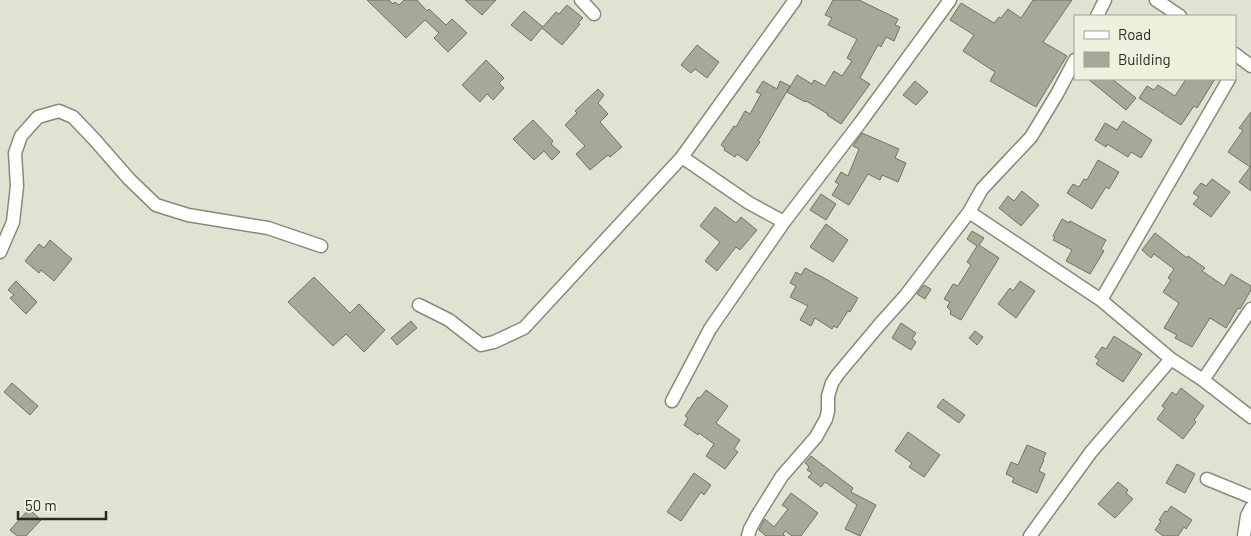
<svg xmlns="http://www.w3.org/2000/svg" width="1251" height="536" font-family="Barlow,sans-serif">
	<rect width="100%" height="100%" fill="#e0e3d1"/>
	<path fill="#a6a998" stroke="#717363" d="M 367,0 L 389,0 L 393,4 L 395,2 L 399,5 L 404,0 L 417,0 L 427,11 L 429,9 L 446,25 L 452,19 L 467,33 L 448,52 L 434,38 L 439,33 L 425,20 L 406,38 Z
		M 465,0 L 496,0 L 482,15 Z
		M 833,0 L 859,0 L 898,19 L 895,25 L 900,27 L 894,41 L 886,37 L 881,47 L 878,45 L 860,78 L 870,84 L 841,124 L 827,115 L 828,114 L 806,101 L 805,102 L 787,92 L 797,75 L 812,84 L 814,80 L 825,86 L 834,71 L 842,76 L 852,61 L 847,58 L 857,39 L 828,25 L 832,18 L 825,15 Z
		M 1033,0 L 1072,0 L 1043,42 L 1067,56 L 1036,107 L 990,81 L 995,72 L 963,51 L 974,35 L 950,20 L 961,3 L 994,23 L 999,17 L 1001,18 L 1008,9 L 1021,18 Z
		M 567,5 L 583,18 L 578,23 L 580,24 L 562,45 L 542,28 L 531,41 L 511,25 L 524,11 L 543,27 L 556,12 L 559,14 Z
		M 697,45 L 719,62 L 707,78 L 695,69 L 691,73 L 681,65 Z
		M 486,60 L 504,78 L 499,83 L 504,88 L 493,100 L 487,94 L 480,102 L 462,85 Z
		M 1088,79 L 1112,79 L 1136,98 L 1126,110 Z
		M 1186,79 L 1215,79 L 1197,108 L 1194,106 L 1181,125 L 1139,98 L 1147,86 L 1154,90 L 1158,85 L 1175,96 Z
		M 763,81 L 777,89 L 780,81 L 790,86 L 758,141 L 760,142 L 747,161 L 737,154 L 735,157 L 724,150 L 725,148 L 721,145 L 734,126 L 736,127 L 745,111 L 750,114 L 761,94 L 756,92 Z
		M 915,81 L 928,92 L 916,105 L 903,95 Z
		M 598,89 L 604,95 L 598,103 L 608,114 L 600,122 L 622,147 L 610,157 L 608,155 L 590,170 L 576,154 L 585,146 L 565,125 L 577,113 L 575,111 Z
		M 1251,112 L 1251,191 L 1239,182 L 1250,167 L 1228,152 L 1243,130 L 1239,128 Z
		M 533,120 L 553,141 L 551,144 L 560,152 L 552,160 L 544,151 L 534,160 L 513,139 Z
		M 1123,121 L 1152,140 L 1141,158 L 1131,152 L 1128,157 L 1107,144 L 1106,147 L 1095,140 L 1105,123 L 1117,130 Z
		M 862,133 L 899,149 L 895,158 L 906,163 L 898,182 L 882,175 L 880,180 L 868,174 L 849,205 L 832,195 L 839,184 L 835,182 L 841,172 L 848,176 L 859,149 L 853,146 Z
		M 1098,160 L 1119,172 L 1109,189 L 1106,187 L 1092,209 L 1067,193 L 1073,184 L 1079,187 L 1084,179 L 1087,180 Z
		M 1212,179 L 1230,192 L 1211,217 L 1193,204 L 1199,197 L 1193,193 L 1201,183 L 1206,186 Z
		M 1022,191 L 1039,205 L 1021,226 L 999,208 L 1008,196 L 1014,201 Z
		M 821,194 L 836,204 L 826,220 L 810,210 Z
		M 715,207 L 736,223 L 741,217 L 757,230 L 740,250 L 736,247 L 717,271 L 705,261 L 720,242 L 700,226 Z
		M 1062,219 L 1069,223 L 1070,221 L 1106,240 L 1101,249 L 1104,251 L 1090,274 L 1066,261 L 1072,250 L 1053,240 L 1055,237 L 1053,236 Z
		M 826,224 L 848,240 L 833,262 L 810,247 Z
		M 972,231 L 984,238 L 979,245 L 999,258 L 961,320 L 950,314 L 951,311 L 947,307 L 950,302 L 944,299 L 953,284 L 958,286 L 971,265 L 967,262 L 977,246 L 967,239 Z
		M 1155,233 L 1187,258 L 1188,256 L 1205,268 L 1202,271 L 1224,286 L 1231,274 L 1251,286 L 1251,290 L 1240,309 L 1238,308 L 1226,328 L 1210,318 L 1192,347 L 1175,338 L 1177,335 L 1164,328 L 1179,303 L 1163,292 L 1171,280 L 1168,278 L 1174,269 L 1154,254 L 1151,258 L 1142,250 Z
		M 50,240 L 72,259 L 54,281 L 41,270 L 39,273 L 25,261 L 39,244 L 44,248 Z
		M 805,268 L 824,278 L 858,298 L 850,312 L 848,311 L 837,328 L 834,326 L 832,329 L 815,318 L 811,326 L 800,320 L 808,306 L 790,297 L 796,286 L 790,283 L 796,272 L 801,275 Z
		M 314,277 L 350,313 L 359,304 L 385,330 L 364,352 L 346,334 L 333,346 L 288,302 Z
		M 16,281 L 37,302 L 26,314 L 10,298 L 14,295 L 8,290 Z
		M 1020,281 L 1035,291 L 1016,318 L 998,304 L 1010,288 L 1013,291 Z
		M 924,285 L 931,289 L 925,299 L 917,294 Z
		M 411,321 L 417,328 L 397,345 L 391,338 Z
		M 901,323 L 916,333 L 912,339 L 916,342 L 911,350 L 892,338 Z
		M 975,331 L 983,337 L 977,345 L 969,338 Z
		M 1114,336 L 1142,354 L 1123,382 L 1096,364 L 1099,360 L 1095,357 L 1102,347 L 1106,349 Z
		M 12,383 L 38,406 L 30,415 L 4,392 Z
		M 1181,388 L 1204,406 L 1194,420 L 1196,422 L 1183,439 L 1157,419 L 1165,408 L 1162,406 L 1172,392 L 1176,395 Z
		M 706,390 L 728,406 L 716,423 L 740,440 L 734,449 L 738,452 L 725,469 L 706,456 L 714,444 L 699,433 L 698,435 L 684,425 L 688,418 L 685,416 L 698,397 L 700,398 Z
		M 943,399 L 965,415 L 959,423 L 937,407 Z
		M 908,432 L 940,455 L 924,477 L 909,467 L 912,463 L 895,451 Z
		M 1027,445 L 1046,453 L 1043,459 L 1044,460 L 1039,471 L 1045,474 L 1037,493 L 1012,482 L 1014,478 L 1006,474 L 1011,462 L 1018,465 Z
		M 811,456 L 853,488 L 851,492 L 876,505 L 860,536 L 845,529 L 857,505 L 825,482 L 821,487 L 808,477 L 812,473 L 807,470 L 809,467 L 805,463 Z
		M 1177,464 L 1195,474 L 1185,493 L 1166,483 Z
		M 694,473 L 711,485 L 704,495 L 701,492 L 681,521 L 667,512 Z
		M 1118,482 L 1128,490 L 1126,493 L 1133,499 L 1115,518 L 1098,504 Z
		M 791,493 L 818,513 L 801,536 L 792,536 L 785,531 L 783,534 L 785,536 L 766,536 L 759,530 L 764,520 L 765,519 L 774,527 L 788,509 L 782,505 Z
		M 1171,506 L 1192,520 L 1186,529 L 1184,527 L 1178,536 L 1163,536 L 1155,530 L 1161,521 L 1159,520 L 1165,511 L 1167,512 Z
		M 29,509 L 41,520 L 26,536 L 17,536 L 10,530 Z"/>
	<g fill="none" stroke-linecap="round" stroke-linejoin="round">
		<g stroke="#888a79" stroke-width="15">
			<path id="minor" d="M 581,0 L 594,14
				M 1156,0 L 1180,16
				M 1097,16 L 1105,0
				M 1235,54 L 1251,66
				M 1075,60 L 1057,94 L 1031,137 L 982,189 L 969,212 L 1101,300 L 1171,359 L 1203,380 L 1251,309
				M 682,157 L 795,0
				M 0,252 L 13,222 L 17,186 L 15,153 L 21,136 L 38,117 L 59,111 L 73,117 L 94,139 L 129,179 L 156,205 L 188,215 L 268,228 L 321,246
				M 1101,300 L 1229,79
				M 419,305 L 449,320 L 481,345 L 494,342 L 524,328 L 682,157 L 749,203 L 784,222 L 860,123 L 950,0
				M 1203,380 L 1251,417
				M 672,401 L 710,329 L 784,222
				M 1207,479 L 1251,497
				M 748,536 L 750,529 L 757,516 L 782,476 L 816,437 L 826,419 L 828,411 L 828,396 L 832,383 L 838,374 L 880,324 L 906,295 L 969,212
				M 1030,536 L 1091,452 L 1171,359
				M 1244,536 L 1247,516 L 1251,508"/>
		</g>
		<use href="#minor" stroke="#fff" stroke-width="12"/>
	</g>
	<rect x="1074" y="15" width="162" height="65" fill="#edf1de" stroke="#9fa294"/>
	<rect x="1084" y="31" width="25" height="8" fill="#ffffff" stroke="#9fa294"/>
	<text x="1118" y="40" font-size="15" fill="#2a2b24">Road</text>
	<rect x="1084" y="52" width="25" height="15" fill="#a6a998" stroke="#9fa294"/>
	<text x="1118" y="65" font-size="15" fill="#2a2b24">Building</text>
	<path d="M18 511v8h88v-8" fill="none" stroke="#2a2b24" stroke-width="2.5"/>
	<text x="25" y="511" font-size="15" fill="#2a2b24" stroke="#edf1de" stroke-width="4" paint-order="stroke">50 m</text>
</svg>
